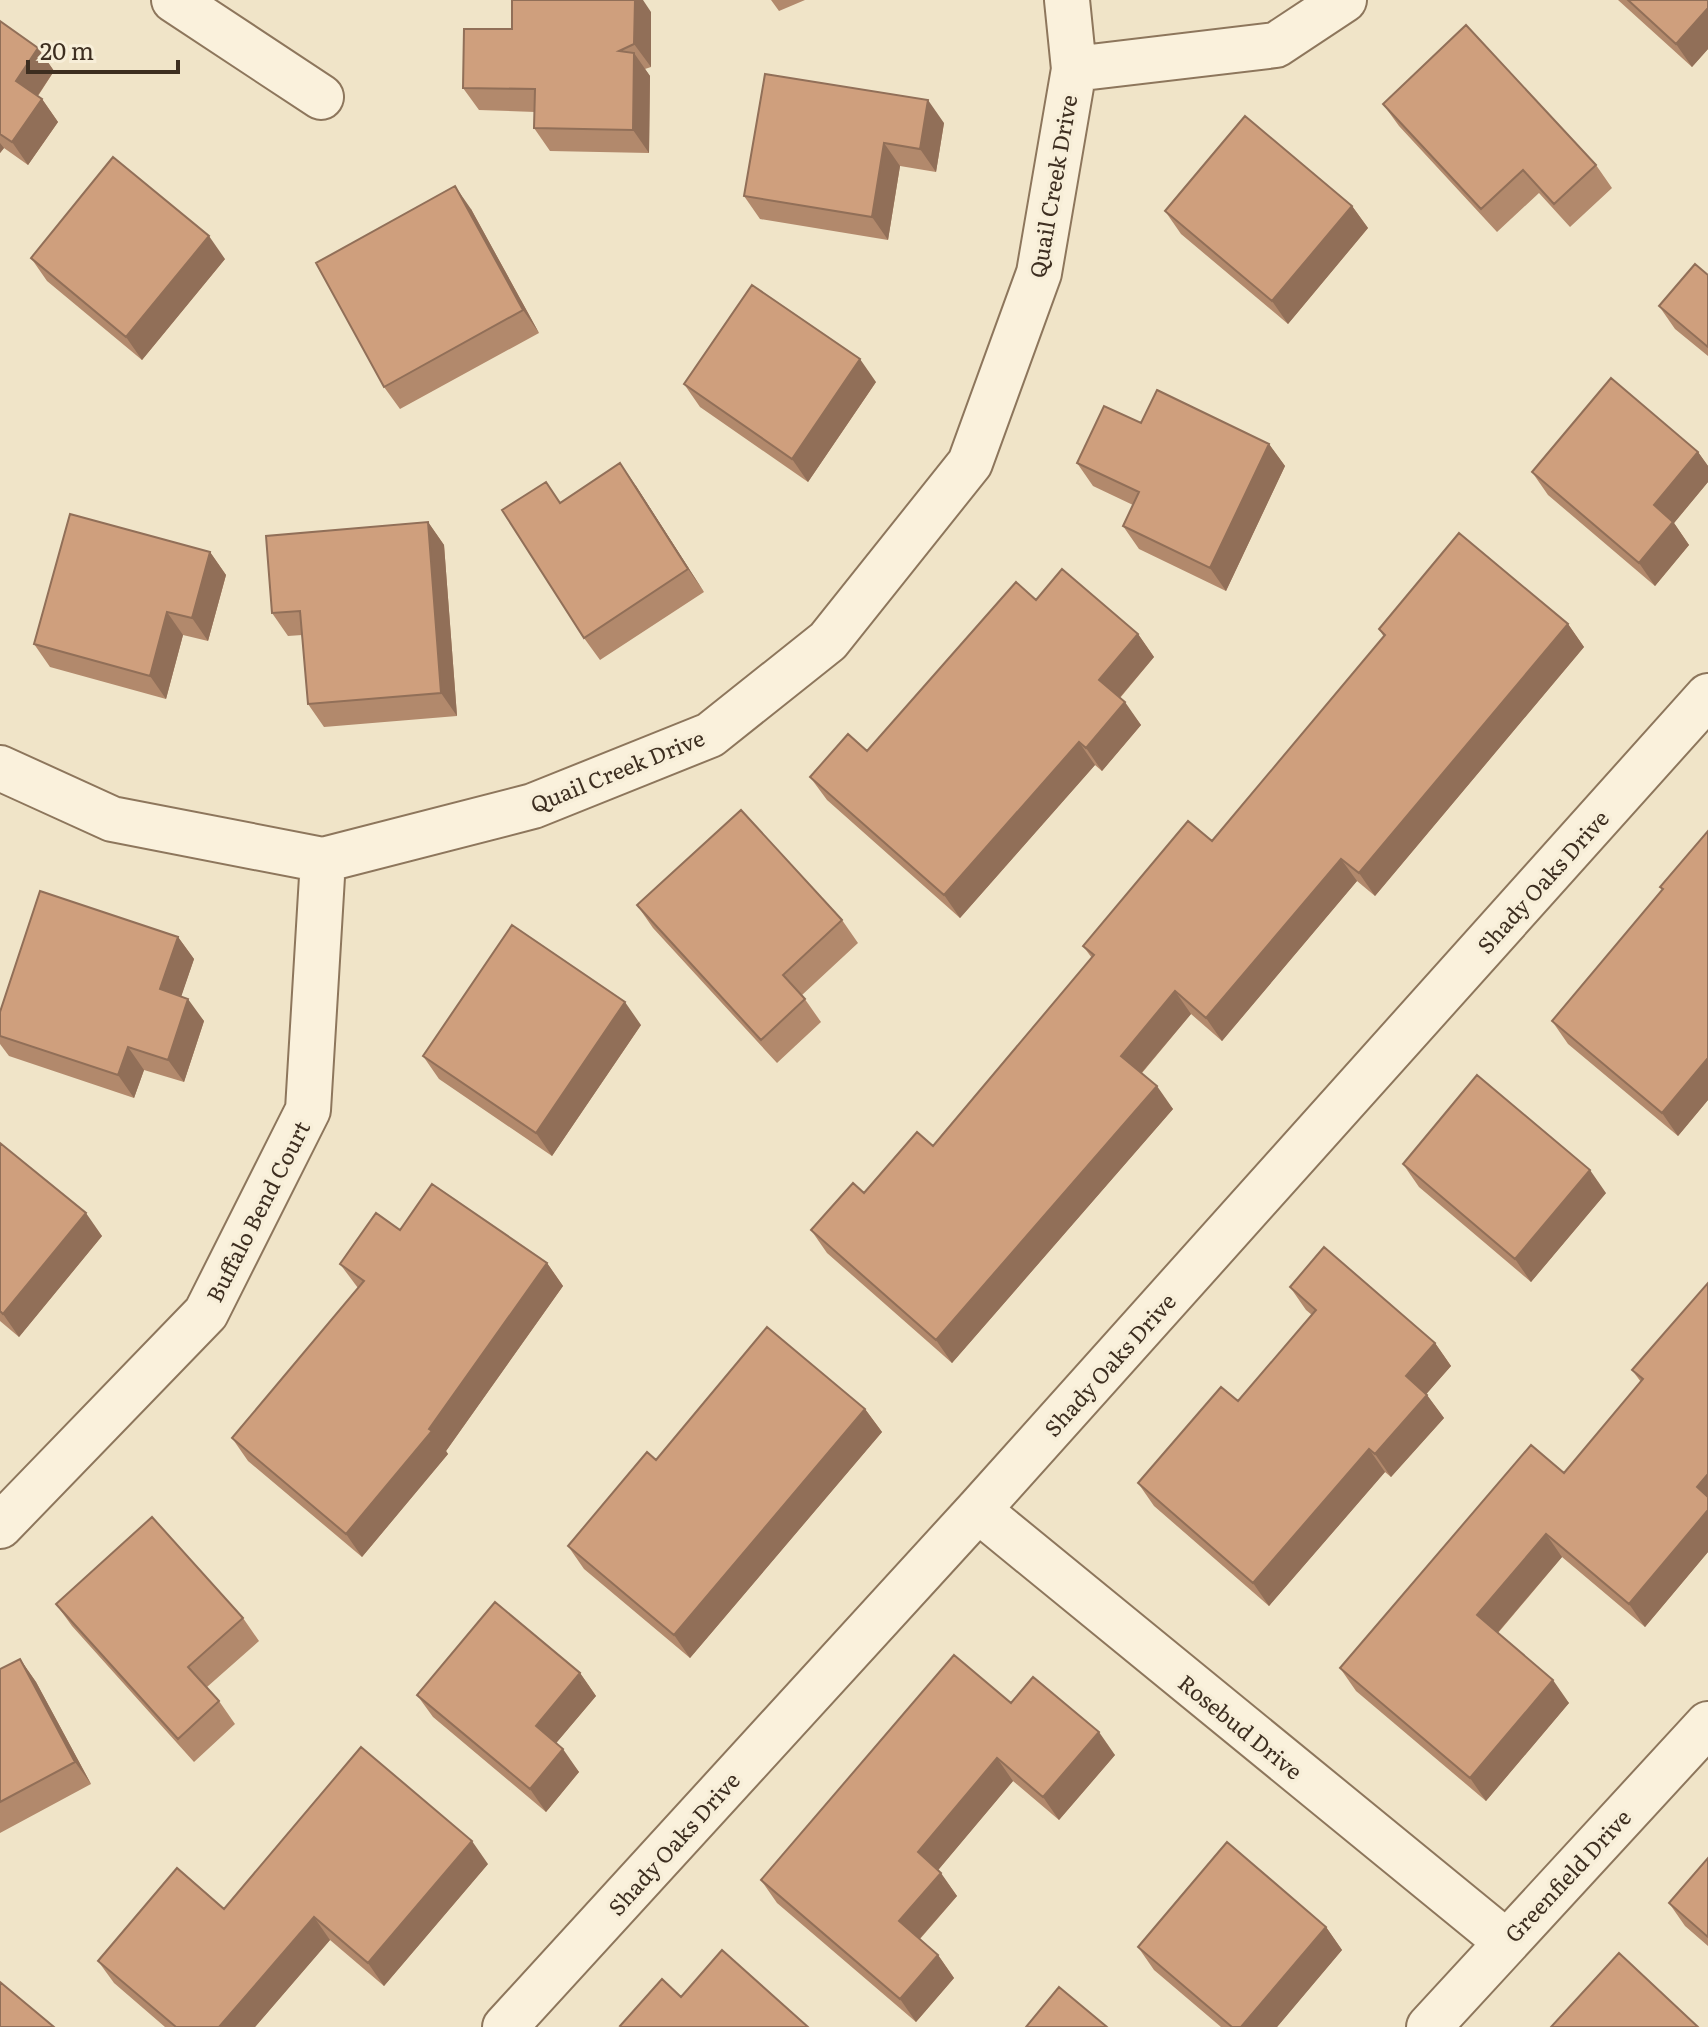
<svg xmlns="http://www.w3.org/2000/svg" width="1708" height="2027" font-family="Literata,serif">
	<rect width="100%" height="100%" fill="#f0e4c8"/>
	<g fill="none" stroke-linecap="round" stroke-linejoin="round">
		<g stroke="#8d765c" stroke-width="48">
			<path id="minor" d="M 174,0 L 321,97
				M 1074,69 L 1276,45 L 1344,0
				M 0,768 L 112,819 L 323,860 L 533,806 L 710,735 L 828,641 L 970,463 L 1039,273 L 1074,69 L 1067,0
				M 978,1510 L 1505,1941
				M 0,1526 L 206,1313 L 308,1110 L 323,860
				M 505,2027 L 978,1510 L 1708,696
				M 1429,2027 L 1708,1724"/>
		</g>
		<use href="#minor" stroke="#faf1dc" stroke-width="44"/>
	</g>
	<path fill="#b2896c" d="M 771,0 L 805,0 L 779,11 Z
		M 1618,0 L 1708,0 L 1708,49 L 1692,67 Z
		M 651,12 L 651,67 L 645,69 L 650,76 L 649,153 L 550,151 L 534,128 L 535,112 L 479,110 L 463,88 L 512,29 Z
		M 0,21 L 38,48 L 54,71 L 38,96 L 42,99 L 58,122 L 28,165 L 4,148 L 0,153 Z
		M 765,74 L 944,123 L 936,172 L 900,166 L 888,240 L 760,219 L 744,196 Z
		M 1383,104 L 1596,165 L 1612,188 L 1570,227 L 1539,193 L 1497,232 L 1399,126 Z
		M 1352,206 L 1368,228 L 1288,324 L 1181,234 L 1165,211 Z
		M 471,209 L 539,333 L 400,409 L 384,387 Z
		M 31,258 L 225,259 L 142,360 L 47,281 Z
		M 1708,275 L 1708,356 L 1675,329 L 1659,306 Z
		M 876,382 L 808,482 L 700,407 L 684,384 Z
		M 1141,423 L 1269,444 L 1285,466 L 1226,591 L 1139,549 L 1123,526 L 1133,505 L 1093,486 L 1077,463 Z
		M 1698,452 L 1708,466 L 1708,482 L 1674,523 L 1689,545 L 1655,586 L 1548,495 L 1532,472 Z
		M 636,486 L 704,592 L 600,660 L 584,638 L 560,502 Z
		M 428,522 L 444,545 L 457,716 L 324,727 L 308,704 L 302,635 L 288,636 L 272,613 Z
		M 210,552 L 226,575 L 208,641 L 183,635 L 166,699 L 50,667 L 34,644 Z
		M 1036,600 L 1138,634 L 1154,657 L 1120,698 L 1141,725 L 1102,771 L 1095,765 L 960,918 L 827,800 L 810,777 L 867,751 Z
		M 1568,624 L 1584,647 L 1375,896 L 1357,881 L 1222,1041 L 1191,1014 L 1142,1073 L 1173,1109 L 952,1363 L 827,1253 L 811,1230 L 864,1193 L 933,1146 L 1092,958 L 1083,946 L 1212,841 L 1384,637 L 1379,629 Z
		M 1708,831 L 1708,1100 L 1678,1136 L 1568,1044 L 1552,1021 L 1662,890 L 1660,887 Z
		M 637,905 L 842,920 L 858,943 L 802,995 L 821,1022 L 777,1063 L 653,928 Z
		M 178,937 L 194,959 L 181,996 L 204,1021 L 184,1082 L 144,1070 L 134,1098 L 9,1056 L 0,1044 L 0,1012 Z
		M 641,1025 L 552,1156 L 439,1079 L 423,1056 Z
		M 0,1144 L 102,1236 L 19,1337 L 0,1321 Z
		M 1403,1164 L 1606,1193 L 1531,1282 L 1419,1187 Z
		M 400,1230 L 547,1263 L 563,1286 L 446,1451 L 448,1454 L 362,1557 L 248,1461 L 232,1438 L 358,1288 L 340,1264 Z
		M 1708,1283 L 1708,1552 L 1645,1627 L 1562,1557 L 1498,1633 L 1569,1703 L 1486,1801 L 1356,1691 L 1340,1668 L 1564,1473 L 1641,1382 L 1632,1370 Z
		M 1290,1287 L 1435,1343 L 1451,1366 L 1426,1394 L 1444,1418 L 1391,1477 L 1385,1472 L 1269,1606 L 1154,1506 L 1138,1483 L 1238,1401 L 1312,1315 L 1306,1310 Z
		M 865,1409 L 882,1432 L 690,1658 L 584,1569 L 568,1546 L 656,1460 Z
		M 56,1604 L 243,1618 L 259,1641 L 207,1687 L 219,1701 L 235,1724 L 194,1762 L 72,1626 Z
		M 20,1659 L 36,1682 L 91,1784 L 0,1833 L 0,1669 Z
		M 580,1673 L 596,1696 L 556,1743 L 579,1772 L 546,1812 L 433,1717 L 417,1695 Z
		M 1011,1703 L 1115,1755 L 1059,1820 L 1013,1781 L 938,1870 L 957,1896 L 920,1939 L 938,1955 L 954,1978 L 916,2022 L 777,1903 L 761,1880 Z
		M 1708,1858 L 1708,1946 L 1685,1926 L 1669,1903 Z
		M 488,1864 L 384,1986 L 330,1940 L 255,2027 L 165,2027 L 114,1983 L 98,1961 L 224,1909 Z
		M 1326,1927 L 1342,1950 L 1277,2027 L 1221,2027 L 1154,1970 L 1138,1947 Z"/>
	<path fill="#916f58" d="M 635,0 L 643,0 L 651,12 L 651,67 L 634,44 Z
		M 1708,8 L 1708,49 L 1692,67 L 1676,44 Z
		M 38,48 L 54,71 L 32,104 L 16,81 Z
		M 634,53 L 650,76 L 649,153 L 633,130 Z
		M 42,99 L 58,122 L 28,165 L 12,142 Z
		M 928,100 L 944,123 L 936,172 L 920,149 Z
		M 0,143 L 4,148 L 0,153 Z
		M 884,143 L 900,166 L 888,240 L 872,217 Z
		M 455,186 L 471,209 L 539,333 L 523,310 Z
		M 1352,206 L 1368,228 L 1288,324 L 1272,301 Z
		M 209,236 L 225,259 L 142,360 L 126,337 Z
		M 860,359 L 876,382 L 808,482 L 792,459 Z
		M 1269,444 L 1285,466 L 1226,591 L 1210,568 Z
		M 1698,452 L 1708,466 L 1708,482 L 1674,523 L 1689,545 L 1655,586 L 1639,563 L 1654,505 Z
		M 620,463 L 636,486 L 704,592 L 688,569 Z
		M 428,522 L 444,545 L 457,716 L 441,693 Z
		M 210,552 L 226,575 L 208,641 L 192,618 Z
		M 167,612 L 183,635 L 166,699 L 150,676 Z
		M 1568,624 L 1584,647 L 1375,896 L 1359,873 Z
		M 1138,634 L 1154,657 L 1115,703 L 1099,680 Z
		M 1125,702 L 1141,725 L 1102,771 L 1086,748 Z
		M 1079,742 L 1095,765 L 960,918 L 944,895 Z
		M 1341,859 L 1357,881 L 1222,1041 L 1206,1018 Z
		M 178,937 L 194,959 L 176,1012 L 160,989 Z
		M 1175,991 L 1191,1014 L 1137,1078 L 1121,1056 Z
		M 188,999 L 204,1021 L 184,1082 L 168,1060 Z
		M 625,1002 L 641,1025 L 552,1156 L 536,1133 Z
		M 128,1047 L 144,1070 L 134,1098 L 118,1075 Z
		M 1708,1058 L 1708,1100 L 1678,1136 L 1662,1113 Z
		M 1157,1086 L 1173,1109 L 952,1363 L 936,1340 Z
		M 1590,1170 L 1606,1193 L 1531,1282 L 1515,1259 Z
		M 86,1213 L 102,1236 L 19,1337 L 3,1314 Z
		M 547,1263 L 563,1286 L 446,1451 L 448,1454 L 362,1557 L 346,1534 L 429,1429 Z
		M 1435,1343 L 1451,1366 L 1422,1399 L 1406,1376 Z
		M 1427,1395 L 1444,1418 L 1391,1477 L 1375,1454 Z
		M 865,1409 L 882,1432 L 690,1658 L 674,1635 Z
		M 1369,1449 L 1385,1472 L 1269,1606 L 1253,1583 Z
		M 1708,1474 L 1708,1503 L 1697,1487 Z
		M 1708,1510 L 1708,1552 L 1645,1627 L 1629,1604 Z
		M 1546,1534 L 1562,1557 L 1493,1638 L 1477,1615 Z
		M 20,1659 L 36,1682 L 91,1784 L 75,1762 Z
		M 580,1673 L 596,1696 L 552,1748 L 536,1726 Z
		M 1553,1680 L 1569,1703 L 1486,1801 L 1470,1778 Z
		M 1099,1732 L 1115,1755 L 1059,1820 L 1043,1797 Z
		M 563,1749 L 579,1772 L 546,1812 L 530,1789 Z
		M 997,1758 L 1013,1781 L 934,1875 L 918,1852 Z
		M 472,1841 L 488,1864 L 384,1986 L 368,1963 Z
		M 941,1873 L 957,1896 L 915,1944 L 899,1921 Z
		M 314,1917 L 330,1940 L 255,2027 L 219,2027 Z
		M 1326,1927 L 1342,1950 L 1277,2027 L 1241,2027 Z
		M 938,1955 L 954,1978 L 916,2022 L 900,1999 Z"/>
	<path fill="#cf9f7d" stroke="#916f58" stroke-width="2" d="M 512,0 L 635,0 L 634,44 L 619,51 L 634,53 L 633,130 L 534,128 L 535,89 L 463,88 L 464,29 L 512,29 Z
		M 1628,0 L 1708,0 L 1708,8 L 1676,44 Z
		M 0,21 L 38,48 L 16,81 L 42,99 L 12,142 L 0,134 Z
		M 1466,25 L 1596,165 L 1554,204 L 1523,170 L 1481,209 L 1383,104 Z
		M 765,74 L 928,100 L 920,149 L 884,143 L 872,217 L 744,196 Z
		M 1245,116 L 1352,206 L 1272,301 L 1165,211 Z
		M 113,157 L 209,236 L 126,337 L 31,258 Z
		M 455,186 L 523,310 L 384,387 L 316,263 Z
		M 1695,264 L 1708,275 L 1708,347 L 1659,306 Z
		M 752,285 L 860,359 L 792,459 L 684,384 Z
		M 1611,378 L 1698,452 L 1654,505 L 1673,522 L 1639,563 L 1532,472 Z
		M 1157,390 L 1269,444 L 1210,568 L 1123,526 L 1139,492 L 1077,463 L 1104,406 L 1141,423 Z
		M 620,463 L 688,569 L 584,638 L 502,510 L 546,482 L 560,503 Z
		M 70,514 L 210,552 L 192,618 L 167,612 L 150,676 L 34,644 Z
		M 428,522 L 441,693 L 308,704 L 300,611 L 272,613 L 266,536 Z
		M 1459,533 L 1568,624 L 1359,873 L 1341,859 L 1206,1018 L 1175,991 L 1121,1056 L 1157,1086 L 936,1340 L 811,1230 L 853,1183 L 864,1193 L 917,1132 L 933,1146 L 1094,955 L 1083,946 L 1188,821 L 1212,841 L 1385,635 L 1379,629 Z
		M 1062,569 L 1138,634 L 1099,680 L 1125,702 L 1086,748 L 1079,742 L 944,895 L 810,777 L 848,734 L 867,751 L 1016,582 L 1036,600 Z
		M 741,810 L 842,920 L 783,975 L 805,999 L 761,1040 L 637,905 Z
		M 1708,831 L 1708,1058 L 1662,1113 L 1552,1021 L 1663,889 L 1660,887 Z
		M 40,891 L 178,937 L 160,989 L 188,999 L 168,1060 L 128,1047 L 118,1075 L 0,1036 L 0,1012 Z
		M 512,925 L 625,1002 L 536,1133 L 423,1056 Z
		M 1477,1075 L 1590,1170 L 1515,1259 L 1403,1164 Z
		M 0,1143 L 86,1213 L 3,1314 L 0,1311 Z
		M 432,1184 L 547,1263 L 429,1429 L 432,1431 L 346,1534 L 232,1438 L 364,1281 L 340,1264 L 376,1213 L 400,1230 Z
		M 1324,1247 L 1435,1343 L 1406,1376 L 1427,1395 L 1375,1454 L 1369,1449 L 1253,1583 L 1138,1483 L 1221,1387 L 1238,1401 L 1316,1310 L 1290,1287 Z
		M 1708,1283 L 1708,1474 L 1697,1487 L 1708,1497 L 1708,1510 L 1629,1604 L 1546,1534 L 1477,1615 L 1553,1680 L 1470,1778 L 1340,1668 L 1531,1445 L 1564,1473 L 1643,1379 L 1632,1370 Z
		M 767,1327 L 865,1409 L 674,1635 L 568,1546 L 647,1452 L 656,1460 Z
		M 152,1517 L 243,1618 L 188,1667 L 219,1701 L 178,1739 L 56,1604 Z
		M 495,1602 L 580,1673 L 536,1726 L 563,1749 L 530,1789 L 417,1695 Z
		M 954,1655 L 1011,1703 L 1033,1677 L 1099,1732 L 1043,1797 L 997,1758 L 918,1852 L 941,1873 L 899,1921 L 938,1955 L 900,1999 L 761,1880 Z
		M 20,1659 L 75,1762 L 0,1802 L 0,1669 Z
		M 361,1747 L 472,1841 L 368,1963 L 314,1917 L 219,2027 L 176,2027 L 98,1961 L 177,1868 L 224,1909 Z
		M 1227,1842 L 1326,1927 L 1241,2027 L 1232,2027 L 1138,1947 Z
		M 1708,1858 L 1708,1937 L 1669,1903 Z
		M 722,1950 L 808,2027 L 622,2027 L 620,2026 L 662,1979 L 681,1997 Z
		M 1619,1953 L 1698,2027 L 1551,2027 Z
		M 0,1982 L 54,2027 L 0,2027 Z
		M 1059,1987 L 1107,2027 L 1026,2027 Z"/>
	<g text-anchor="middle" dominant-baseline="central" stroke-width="7" stroke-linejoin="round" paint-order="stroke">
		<g font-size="22" fill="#3d2e20" stroke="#f7eed8">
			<text transform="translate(1052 186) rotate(-80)">Quail Creek Drive</text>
			<text transform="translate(617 770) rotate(-22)">Quail Creek Drive</text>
			<text transform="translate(1542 881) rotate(-48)">Shady Oaks Drive</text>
			<text transform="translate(257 1211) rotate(-63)">Buffalo Bend Court</text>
			<text transform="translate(1109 1364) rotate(-48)">Shady Oaks Drive</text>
			<text transform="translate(1241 1726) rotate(39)">Rosebud Drive</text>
			<text transform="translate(673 1843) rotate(-48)">Shady Oaks Drive</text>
			<text transform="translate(1567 1875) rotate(-47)">Greenfield Drive</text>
		</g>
	</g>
	<path d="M28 60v12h150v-12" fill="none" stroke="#3d2e20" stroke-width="4"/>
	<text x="40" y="60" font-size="24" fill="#3d2e20" stroke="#f7eed8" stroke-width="6" paint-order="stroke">20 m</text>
</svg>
